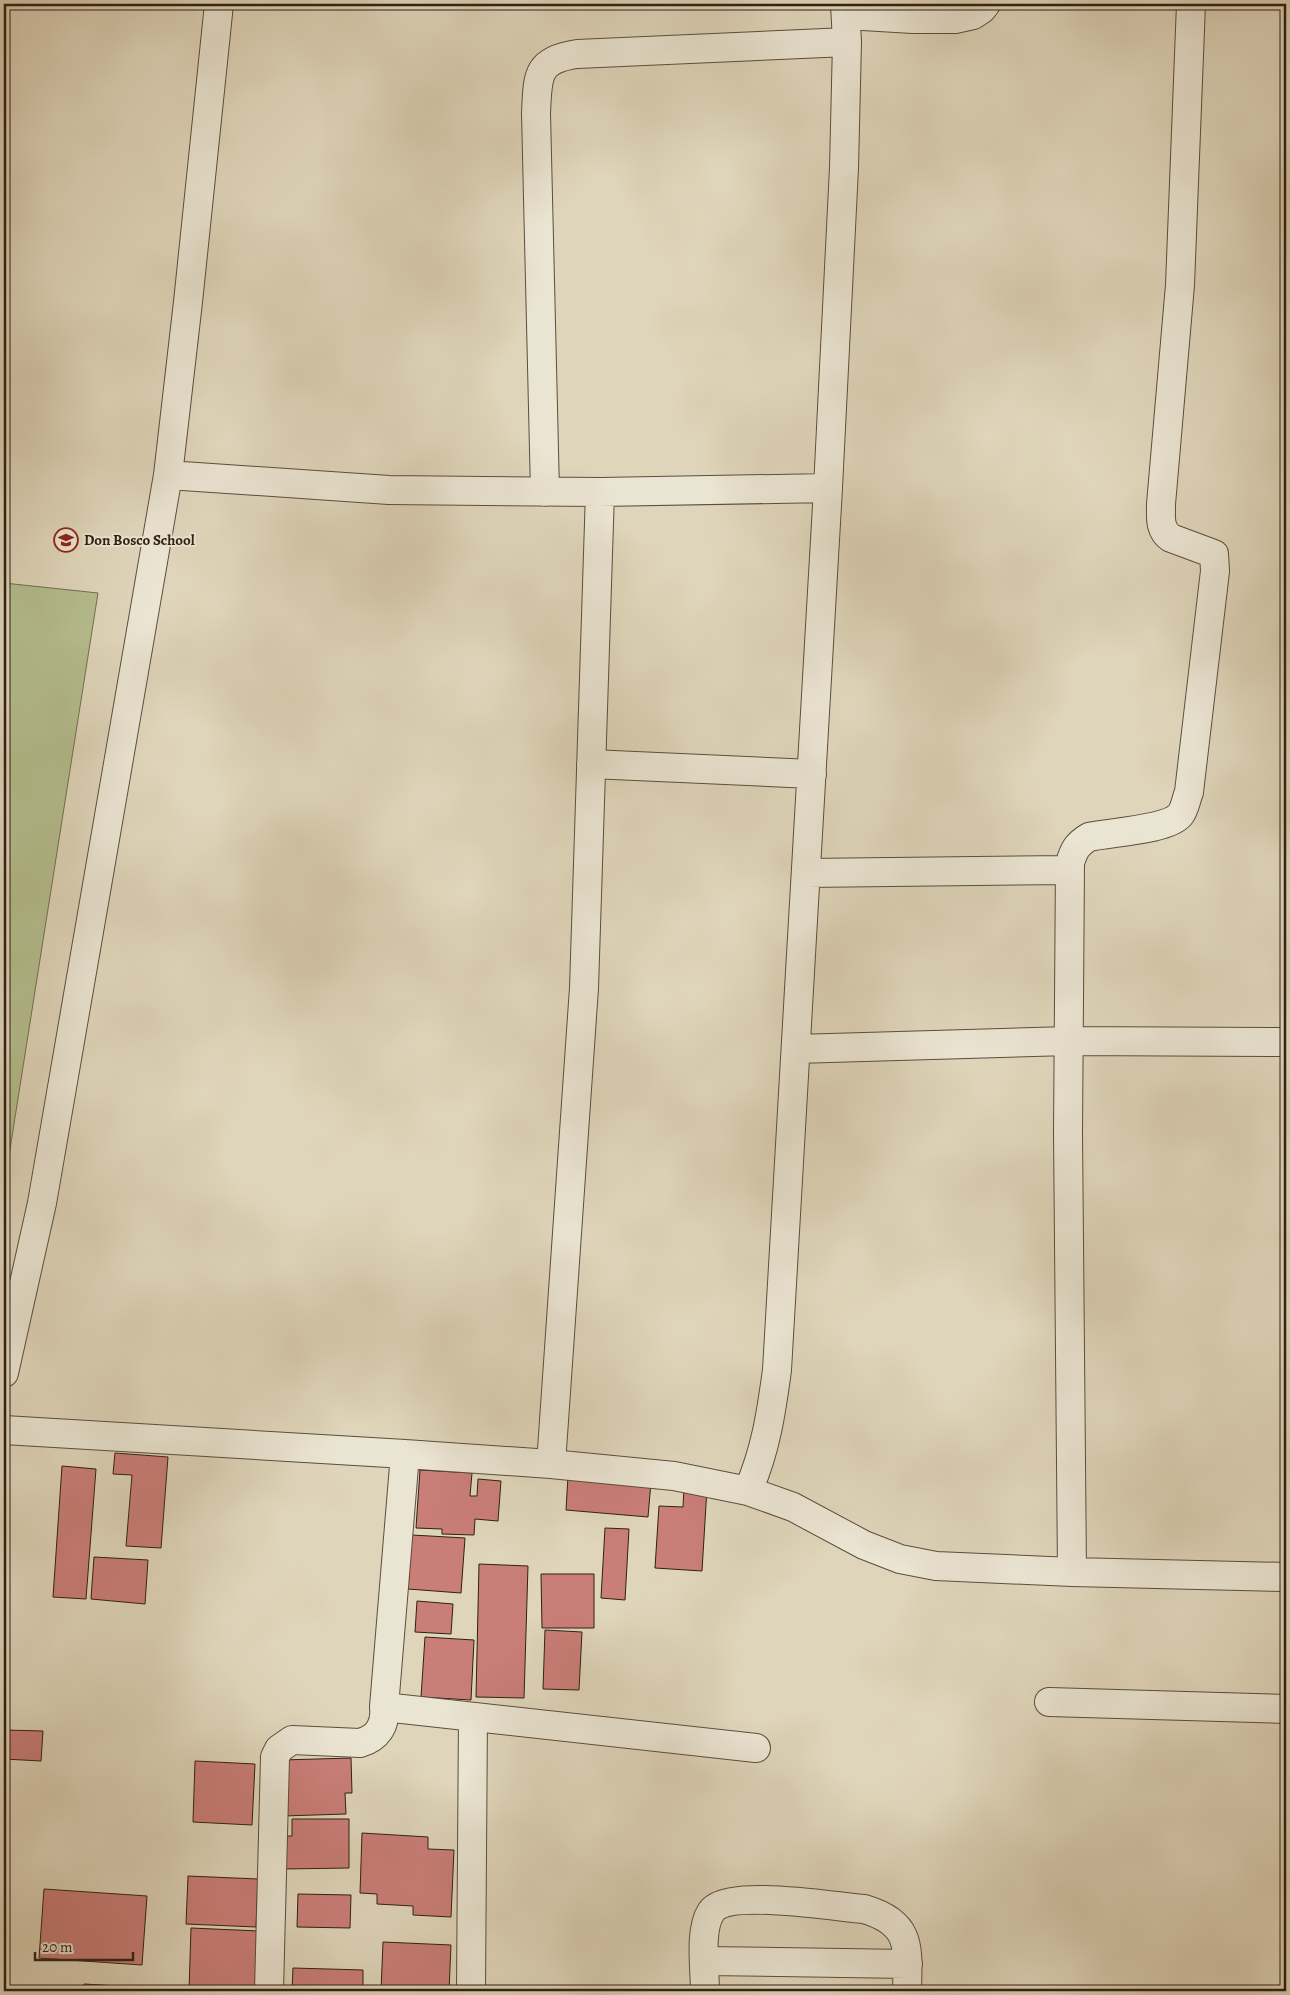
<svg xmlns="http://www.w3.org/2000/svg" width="1290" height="1995" font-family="Alegreya,serif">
	<rect width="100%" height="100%" fill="#dfd5ba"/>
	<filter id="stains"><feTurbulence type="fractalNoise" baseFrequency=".004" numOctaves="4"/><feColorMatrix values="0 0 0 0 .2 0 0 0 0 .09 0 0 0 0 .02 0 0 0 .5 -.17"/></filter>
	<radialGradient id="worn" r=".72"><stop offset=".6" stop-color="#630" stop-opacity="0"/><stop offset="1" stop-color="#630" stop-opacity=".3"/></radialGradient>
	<path fill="#b4bd8e" stroke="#716f51" d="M 4,583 L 98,593 L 4,1187 Z"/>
	<path fill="#ca7e78" stroke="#2e2114" d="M 115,1453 L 168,1457 L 161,1548 L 126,1546 L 132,1475 L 113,1474 Z
		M 62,1466 L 96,1469 L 86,1599 L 53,1597 Z
		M 420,1470 L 472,1473 L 470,1496 L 477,1496 L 478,1479 L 501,1481 L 498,1521 L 475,1519 L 474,1535 L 442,1534 L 442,1529 L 416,1528 Z
		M 568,1476 L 651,1482 L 648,1517 L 566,1510 Z
		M 684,1487 L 707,1488 L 702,1571 L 655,1568 L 659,1506 L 683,1507 Z
		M 605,1528 L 629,1529 L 625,1600 L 601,1598 Z
		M 412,1535 L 465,1538 L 461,1593 L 408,1589 Z
		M 94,1557 L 148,1560 L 145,1604 L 91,1599 Z
		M 479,1564 L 528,1566 L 524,1698 L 476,1697 Z
		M 541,1574 L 594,1574 L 594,1628 L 542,1628 Z
		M 417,1601 L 453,1604 L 451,1634 L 415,1632 Z
		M 545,1630 L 582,1632 L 579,1690 L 543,1689 Z
		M 425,1637 L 474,1640 L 471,1700 L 421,1697 Z
		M 4,1730 L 43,1731 L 41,1761 L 4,1759 Z
		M 351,1758 L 352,1793 L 345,1793 L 346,1814 L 283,1816 L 282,1760 Z
		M 195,1761 L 255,1764 L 252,1825 L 193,1822 Z
		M 292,1819 L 349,1819 L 349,1868 L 283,1869 L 283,1853 L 286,1853 L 287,1836 L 292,1836 Z
		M 362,1833 L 428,1837 L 428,1849 L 454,1850 L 451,1917 L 413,1915 L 413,1906 L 377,1904 L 377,1894 L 360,1893 Z
		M 188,1876 L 258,1879 L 256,1927 L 186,1924 Z
		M 44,1889 L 147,1896 L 142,1965 L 39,1958 Z
		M 298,1894 L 351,1895 L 350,1928 L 297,1927 Z
		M 191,1928 L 259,1931 L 256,1991 L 189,1991 Z
		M 383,1942 L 451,1945 L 449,1991 L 381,1991 Z
		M 293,1968 L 363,1970 L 363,1991 L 292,1991 Z
		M 84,1984 L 171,1989 L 171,1991 L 84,1991 Z"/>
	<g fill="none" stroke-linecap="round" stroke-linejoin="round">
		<g stroke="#5a4e3e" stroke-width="30">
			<path id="minor" d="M 846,15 L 913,19 L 955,19 L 973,15 L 982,9 L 986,4
				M 168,475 L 389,490 L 600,492 L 828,488
				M 545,492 L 536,113 C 538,77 535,60 577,54 L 847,42
				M 591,764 L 812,774
				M 806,873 L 1070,870
				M 796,1049 L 1068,1041 L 1286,1042
				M 4,1373 L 42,1203 L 168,475 L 188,302 L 219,4
				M 4,1430 L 405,1454 L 551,1464 L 674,1476 L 748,1491 L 793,1507 L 864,1545 L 900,1559 L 936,1566 L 1072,1572 L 1286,1577
				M 551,1464 L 584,988 L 600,492
				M 748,1491 C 766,1449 771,1414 777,1370 L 828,488 L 844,168 L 847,42 L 845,4
				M 1072,1572 L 1068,1133 L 1070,863 C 1074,850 1077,844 1089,837 C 1111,832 1167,830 1180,815 C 1185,809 1186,799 1189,792 L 1215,571 L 1214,554 L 1171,538 C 1159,530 1161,517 1161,504 L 1180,285 L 1191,4
				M 1049,1702 L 1286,1709
				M 384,1707 L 756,1748
				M 705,1961 L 908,1964
				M 269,1991 L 275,1757 L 279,1749 L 292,1740 L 360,1743 C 378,1738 386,1725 384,1707 L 405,1454
				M 471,1991 L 473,1717
				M 705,1991 C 705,1970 699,1930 711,1912 C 727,1888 836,1907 864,1909 C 912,1923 908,1947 907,1991"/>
		</g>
		<use href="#minor" stroke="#eae4d2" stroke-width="28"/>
	</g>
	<defs>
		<g id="school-ring" transform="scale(1.25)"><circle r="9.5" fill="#eae4d2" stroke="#8f2418" stroke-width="1.5"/><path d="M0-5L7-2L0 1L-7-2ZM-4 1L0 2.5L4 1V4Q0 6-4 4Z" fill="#8f2418"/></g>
	</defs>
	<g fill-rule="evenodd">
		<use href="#school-ring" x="66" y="540"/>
	</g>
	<g text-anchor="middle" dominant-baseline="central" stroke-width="4" stroke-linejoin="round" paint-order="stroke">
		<g font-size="15" font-weight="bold" fill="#2e2114" stroke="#eae4d2" text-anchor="start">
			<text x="84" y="540">Don Bosco School</text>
		</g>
	</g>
	<rect width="1290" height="1995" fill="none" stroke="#dfd5ba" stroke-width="20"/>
	<rect x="5" y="5" width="1280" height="1985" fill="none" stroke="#2e2114" stroke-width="2.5"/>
	<rect x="10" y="10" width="1270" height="1975" fill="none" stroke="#2e2114"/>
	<path d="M35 1952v8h98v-8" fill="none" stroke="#2e2114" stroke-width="2.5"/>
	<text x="42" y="1952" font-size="15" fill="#2e2114" stroke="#eae4d2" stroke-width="4" paint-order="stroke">20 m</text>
	<rect width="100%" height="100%" filter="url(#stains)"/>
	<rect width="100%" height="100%" fill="url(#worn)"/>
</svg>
